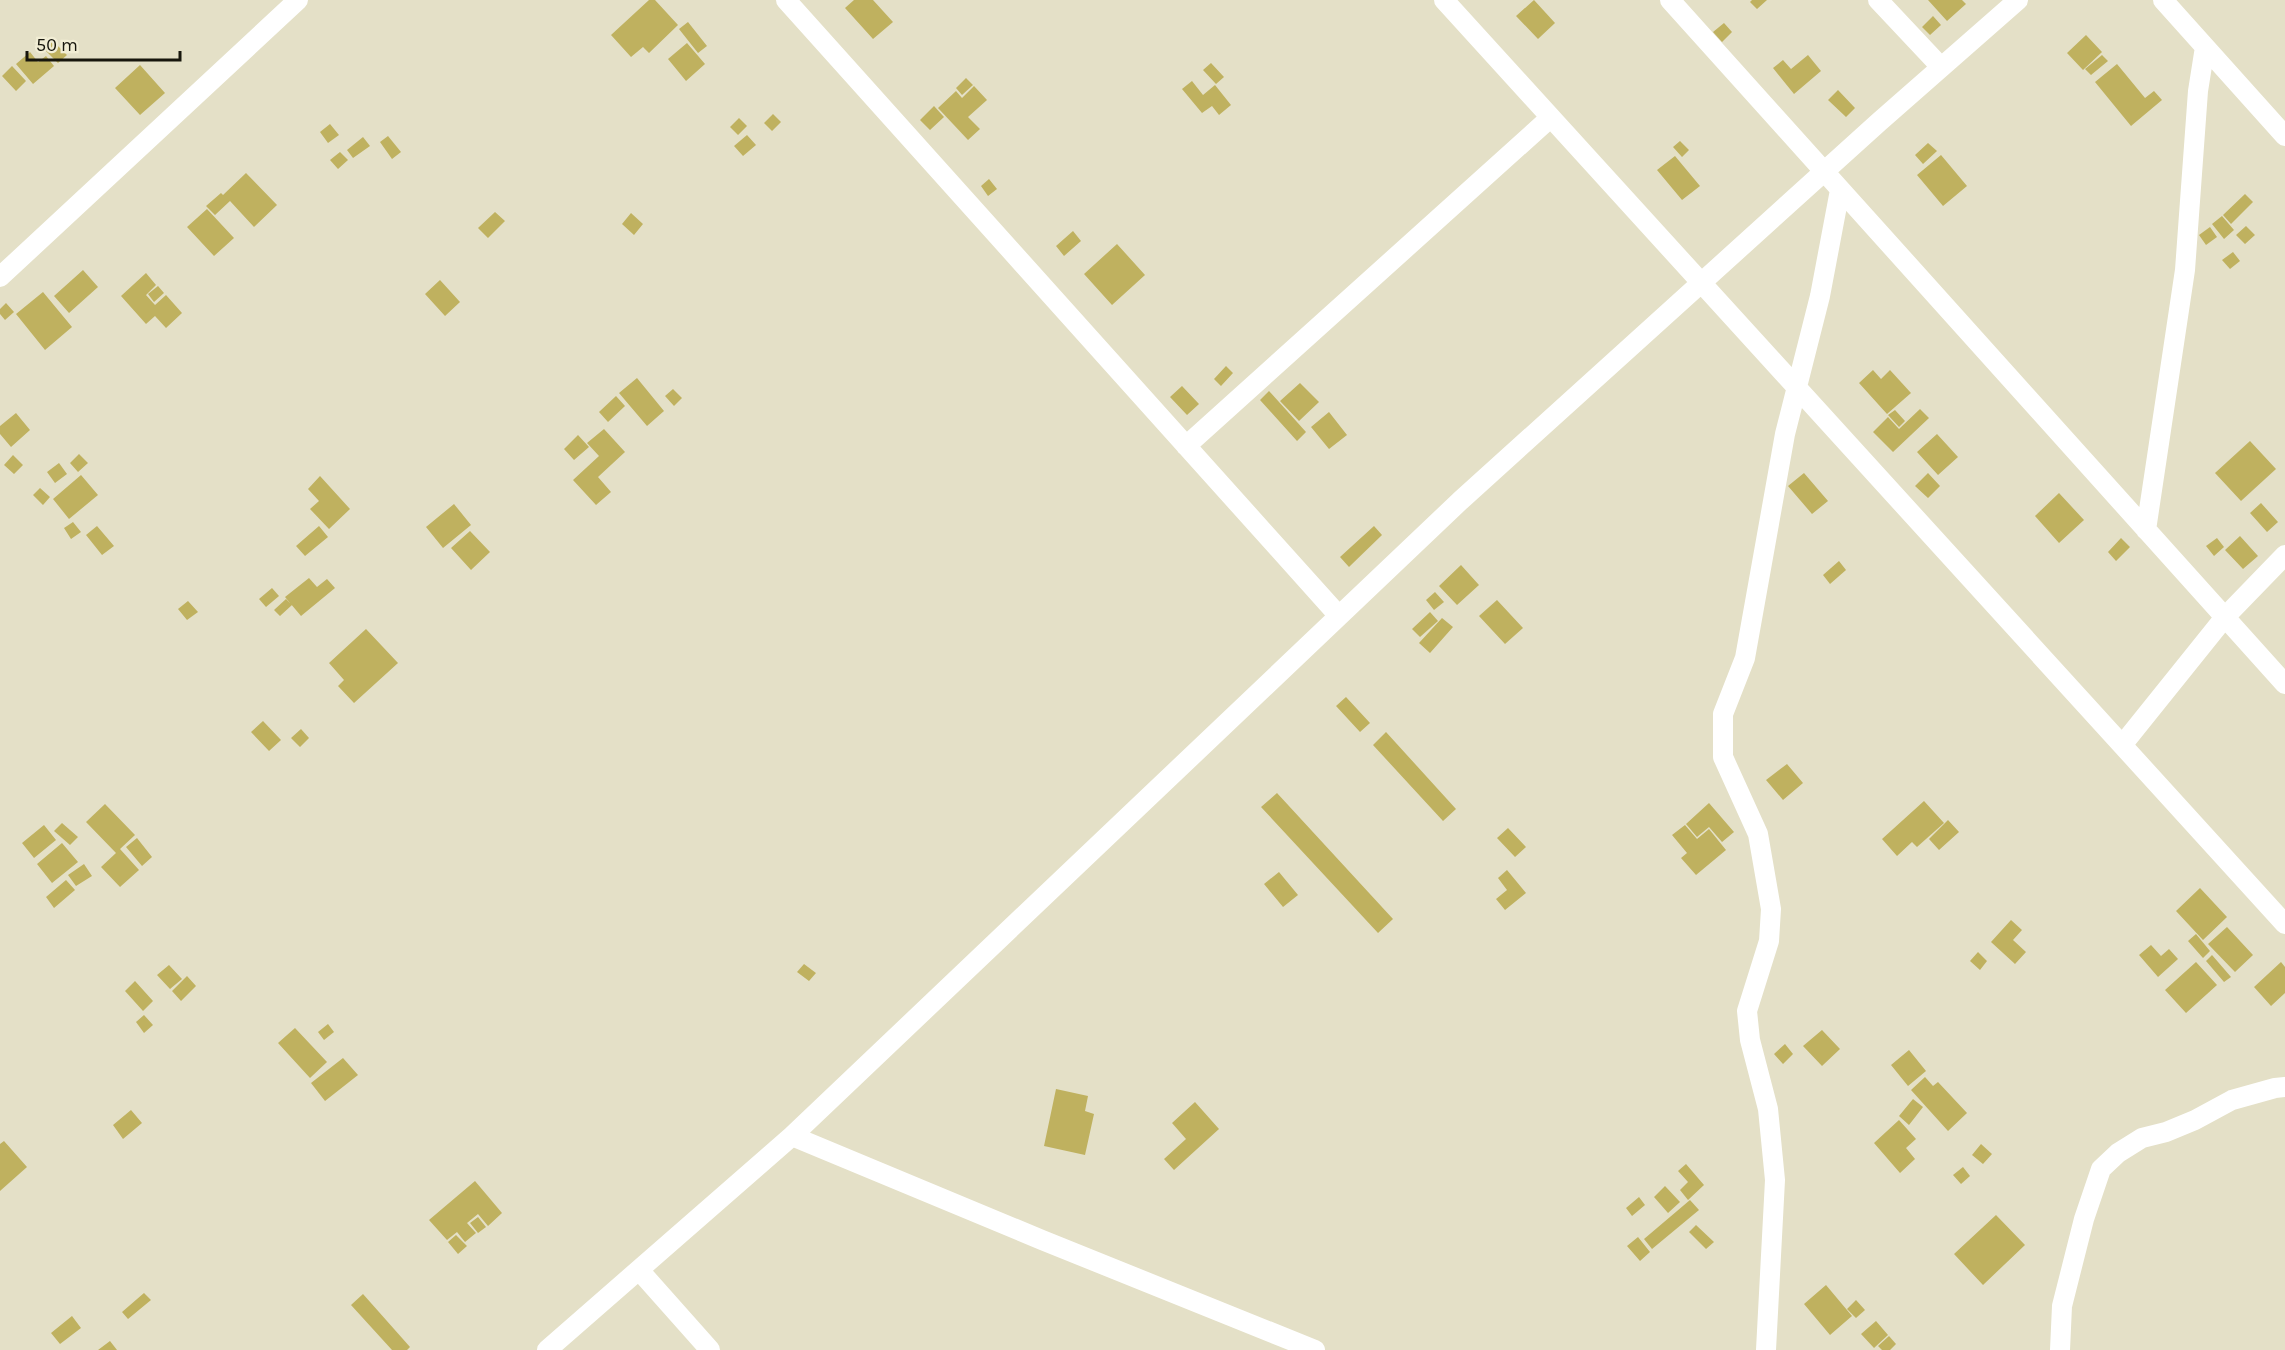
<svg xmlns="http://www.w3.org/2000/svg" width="2285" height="1350" font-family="Karla,sans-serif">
	<rect width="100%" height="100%" fill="#e4e0c7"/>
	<path fill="#bfb15f" d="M 649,0 L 655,0 L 678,25 L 649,53 L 643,47 L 631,57 L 611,35 Z
		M 854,0 L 873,0 L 893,22 L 873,39 L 845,8 Z
		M 1534,0 L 1555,23 L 1538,39 L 1516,16 Z
		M 1752,0 L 1767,0 L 1757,9 L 1750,2 Z
		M 1928,0 L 1962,0 L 1966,4 L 1947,21 Z
		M 1933,16 L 1941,25 L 1930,35 L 1922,27 Z
		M 688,22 L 707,46 L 698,53 L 679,29 Z
		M 1724,23 L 1732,32 L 1722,42 L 1713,32 Z
		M 2086,35 L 2102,52 L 2083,70 L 2067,53 Z
		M 52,40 L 67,55 L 58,63 L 43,48 Z
		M 687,43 L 705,64 L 686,81 L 668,59 Z
		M 30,52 L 38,62 L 46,56 L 54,66 L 33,84 L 16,64 Z
		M 1808,55 L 1821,71 L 1794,94 L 1773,68 L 1783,60 L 1791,69 Z
		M 2102,55 L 2108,61 L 2091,75 L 2085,69 Z
		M 1211,63 L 1224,77 L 1216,84 L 1203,70 Z
		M 2117,64 L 2145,98 L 2154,91 L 2162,100 L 2131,126 L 2095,82 Z
		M 140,65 L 165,93 L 140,115 L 115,88 Z
		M 12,66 L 26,81 L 16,91 L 2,76 Z
		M 966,78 L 973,85 L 962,95 L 956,88 Z
		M 1192,81 L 1203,95 L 1215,85 L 1231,105 L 1219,115 L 1212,106 L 1202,113 L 1182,89 Z
		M 974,86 L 987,100 L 968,117 L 980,129 L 968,140 L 938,108 L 956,91 L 962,98 Z
		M 1838,90 L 1855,108 L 1846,117 L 1828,100 Z
		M 934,106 L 944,117 L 930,130 L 920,120 Z
		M 773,114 L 781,122 L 772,131 L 764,123 Z
		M 739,118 L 747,126 L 738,135 L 730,127 Z
		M 330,124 L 339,135 L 328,143 L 320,132 Z
		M 747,135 L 756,145 L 743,156 L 734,146 Z
		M 388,136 L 401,152 L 392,159 L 380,142 Z
		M 363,137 L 370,146 L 353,158 L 347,150 Z
		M 1680,141 L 1689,150 L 1682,157 L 1673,147 Z
		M 1928,143 L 1937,151 L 1923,164 L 1915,155 Z
		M 340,152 L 348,160 L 338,169 L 330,160 Z
		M 1941,155 L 1967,186 L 1943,206 L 1917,175 Z
		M 1675,156 L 1700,186 L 1682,200 L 1657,170 Z
		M 246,173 L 277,205 L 254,227 L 230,201 L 215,215 L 206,206 L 221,193 L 223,195 Z
		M 989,179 L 997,189 L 988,196 L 981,186 Z
		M 2245,194 L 2253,202 L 2231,224 L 2223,215 Z
		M 207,209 L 234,238 L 214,256 L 187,227 Z
		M 495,212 L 505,221 L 488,238 L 478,228 Z
		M 631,213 L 643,224 L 634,235 L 622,224 Z
		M 2222,216 L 2234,230 L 2224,239 L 2212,224 Z
		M 2246,226 L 2255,235 L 2245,244 L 2236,235 Z
		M 2210,227 L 2217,237 L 2206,245 L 2199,235 Z
		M 1073,231 L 1081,241 L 1064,256 L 1056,246 Z
		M 1117,244 L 1145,275 L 1112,305 L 1084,274 Z
		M 2233,252 L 2240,261 L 2230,269 L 2222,260 Z
		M 83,270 L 98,287 L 69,313 L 54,296 Z
		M 146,273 L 156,285 L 146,295 L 155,305 L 166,295 L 182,313 L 166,328 L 155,316 L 146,324 L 121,296 Z
		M 440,280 L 460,302 L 445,316 L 425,294 Z
		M 158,286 L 164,293 L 154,302 L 148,294 Z
		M 43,292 L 72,327 L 45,350 L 16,314 Z
		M 6,303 L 14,312 L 5,320 L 0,314 L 0,309 Z
		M 1226,366 L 1233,373 L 1221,386 L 1214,379 Z
		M 1873,370 L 1881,379 L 1890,370 L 1911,393 L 1887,414 L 1859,383 Z
		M 637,378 L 664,411 L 647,426 L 619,393 Z
		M 1300,383 L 1319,402 L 1299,421 L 1280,401 Z
		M 1182,386 L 1199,404 L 1187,415 L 1170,397 Z
		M 673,389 L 682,398 L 674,406 L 665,396 Z
		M 1269,391 L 1306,432 L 1297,441 L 1260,400 Z
		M 616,396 L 625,406 L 608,422 L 599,412 Z
		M 1920,409 L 1929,418 L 1893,452 L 1873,432 L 1888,417 L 1899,429 Z
		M 1895,410 L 1905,421 L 1899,427 L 1888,415 Z
		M 1329,412 L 1347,435 L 1329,449 L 1311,427 Z
		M 16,413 L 30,430 L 11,447 L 0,434 L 0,426 Z
		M 604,429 L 625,452 L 598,477 L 611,492 L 596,505 L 573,480 L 599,456 L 587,443 Z
		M 1937,434 L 1958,457 L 1938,475 L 1917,452 Z
		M 578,435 L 589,447 L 574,460 L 564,449 Z
		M 2250,441 L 2276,469 L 2241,501 L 2215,473 Z
		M 79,454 L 88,463 L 78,472 L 70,463 Z
		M 13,455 L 23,465 L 14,474 L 4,465 Z
		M 59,463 L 67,474 L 55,483 L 47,472 Z
		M 1804,473 L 1828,501 L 1812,514 L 1788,486 Z
		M 1928,473 L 1940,486 L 1928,498 L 1915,486 Z
		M 81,475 L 98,495 L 69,519 L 53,499 Z
		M 320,476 L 350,509 L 329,529 L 310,509 L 319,501 L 308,489 Z
		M 40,488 L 50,497 L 43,505 L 33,495 Z
		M 2059,493 L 2084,520 L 2059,543 L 2035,516 Z
		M 2261,503 L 2278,522 L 2267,532 L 2250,513 Z
		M 454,504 L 471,525 L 443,548 L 426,527 Z
		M 73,522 L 81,532 L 71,539 L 64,528 Z
		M 97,526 L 114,546 L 102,555 L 86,535 Z
		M 319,526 L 328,537 L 305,556 L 296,546 Z
		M 1374,526 L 1382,535 L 1349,567 L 1340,557 Z
		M 470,531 L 490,552 L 471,570 L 451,548 Z
		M 2240,536 L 2258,556 L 2243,569 L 2225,550 Z
		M 2121,538 L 2130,547 L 2116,561 L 2108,552 Z
		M 2217,538 L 2224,547 L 2214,556 L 2206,546 Z
		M 1839,561 L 1846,570 L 1830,584 L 1823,575 Z
		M 1461,565 L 1479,585 L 1457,605 L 1439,586 Z
		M 309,578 L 317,587 L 327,579 L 335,588 L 301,616 L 285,597 Z
		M 272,588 L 279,596 L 266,607 L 259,599 Z
		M 1435,592 L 1444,602 L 1434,610 L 1426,600 Z
		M 286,599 L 292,605 L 280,616 L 274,610 Z
		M 1497,600 L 1523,628 L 1505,644 L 1479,616 Z
		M 188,601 L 198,612 L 187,620 L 178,609 Z
		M 1430,612 L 1438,621 L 1420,637 L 1412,629 Z
		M 1442,618 L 1453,627 L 1430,653 L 1419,643 Z
		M 366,629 L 398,663 L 354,703 L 338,686 L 344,680 L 329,663 Z
		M 1346,697 L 1370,723 L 1360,732 L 1336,706 Z
		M 263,721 L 281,740 L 269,751 L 251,732 Z
		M 301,729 L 309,738 L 300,747 L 291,738 Z
		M 1386,732 L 1456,809 L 1443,821 L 1373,745 Z
		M 1787,764 L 1803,783 L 1783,800 L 1766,780 Z
		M 1277,793 L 1393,919 L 1378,933 L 1261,807 Z
		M 1924,801 L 1944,823 L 1917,847 L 1912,842 L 1897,856 L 1882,839 Z
		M 1709,803 L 1734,832 L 1722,842 L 1709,827 L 1697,837 L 1686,824 Z
		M 105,804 L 135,835 L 120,849 L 139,870 L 120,887 L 101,867 L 116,853 L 86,822 Z
		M 1948,820 L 1959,832 L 1939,850 L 1929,839 Z
		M 62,823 L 78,837 L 70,845 L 54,831 Z
		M 44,825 L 56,840 L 34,858 L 22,843 Z
		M 1685,825 L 1697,839 L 1709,829 L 1726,850 L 1696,875 L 1681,858 L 1687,853 L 1672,835 Z
		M 1508,828 L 1526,847 L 1515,857 L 1497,838 Z
		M 137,838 L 152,857 L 142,866 L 126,847 Z
		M 62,843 L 78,862 L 52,883 L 37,864 Z
		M 84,864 L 92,876 L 76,886 L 68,875 Z
		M 1507,870 L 1526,893 L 1505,910 L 1496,899 L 1507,890 L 1498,878 Z
		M 1279,872 L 1298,895 L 1283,907 L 1264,884 Z
		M 66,880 L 75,890 L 54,908 L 46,897 Z
		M 2200,888 L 2227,917 L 2203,940 L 2176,911 Z
		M 2011,920 L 2022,930 L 2013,940 L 2026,952 L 2015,964 L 1991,942 Z
		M 2227,927 L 2253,955 L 2235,972 L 2208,944 Z
		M 2196,934 L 2210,951 L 2203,958 L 2188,941 Z
		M 2151,945 L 2161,956 L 2169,949 L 2178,959 L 2158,977 L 2139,955 Z
		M 1978,952 L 1987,961 L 1980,970 L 1970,961 Z
		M 2212,955 L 2231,977 L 2224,982 L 2206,961 Z
		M 2196,962 L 2217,985 L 2186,1013 L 2165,990 Z
		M 2281,962 L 2285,967 L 2285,993 L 2271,1006 L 2254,987 Z
		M 804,964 L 816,973 L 809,981 L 797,972 Z
		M 169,965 L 182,979 L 170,989 L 157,975 Z
		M 187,976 L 196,986 L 181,1001 L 172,991 Z
		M 135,981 L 153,1001 L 143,1011 L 125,991 Z
		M 144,1015 L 153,1025 L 144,1033 L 136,1022 Z
		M 328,1024 L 334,1032 L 324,1040 L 318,1032 Z
		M 295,1028 L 327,1062 L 310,1078 L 278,1043 Z
		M 1822,1030 L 1840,1049 L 1822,1066 L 1803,1046 Z
		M 1785,1044 L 1793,1054 L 1783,1064 L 1774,1054 Z
		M 1909,1050 L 1926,1071 L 1908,1086 L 1891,1065 Z
		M 343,1058 L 358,1075 L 325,1101 L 311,1083 Z
		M 1925,1077 L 1933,1086 L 1938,1082 L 1967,1113 L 1948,1131 L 1911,1090 Z
		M 1056,1089 L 1088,1096 L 1085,1111 L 1094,1114 L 1085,1155 L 1044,1146 Z
		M 1913,1099 L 1923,1107 L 1909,1125 L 1899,1116 Z
		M 1195,1102 L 1219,1129 L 1174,1170 L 1164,1159 L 1186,1139 L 1172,1123 Z
		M 131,1110 L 142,1123 L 123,1139 L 113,1125 Z
		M 1899,1120 L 1916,1139 L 1906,1148 L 1915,1159 L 1900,1173 L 1874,1143 Z
		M 4,1141 L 27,1167 L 0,1191 L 0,1144 Z
		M 1981,1144 L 1992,1154 L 1983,1164 L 1972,1155 Z
		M 1686,1164 L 1704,1185 L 1688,1200 L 1680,1190 L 1688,1182 L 1678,1171 Z
		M 1963,1167 L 1970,1176 L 1961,1184 L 1953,1175 Z
		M 475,1181 L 502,1213 L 488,1226 L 478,1214 L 467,1223 L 476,1233 L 465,1242 L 457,1232 L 447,1240 L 429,1220 Z
		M 1665,1186 L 1680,1202 L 1668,1213 L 1654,1197 Z
		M 1639,1197 L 1645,1205 L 1632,1216 L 1626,1208 Z
		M 1690,1200 L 1699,1210 L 1652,1249 L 1644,1239 Z
		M 1996,1215 L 2025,1245 L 1983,1285 L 1954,1254 Z
		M 478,1217 L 486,1227 L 478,1233 L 470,1223 Z
		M 1696,1225 L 1714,1242 L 1706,1249 L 1689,1232 Z
		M 456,1235 L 467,1246 L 458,1254 L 448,1242 Z
		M 1638,1237 L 1650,1252 L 1640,1261 L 1627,1246 Z
		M 1826,1285 L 1852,1316 L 1830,1335 L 1804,1304 Z
		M 144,1293 L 151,1300 L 128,1319 L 122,1312 Z
		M 363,1294 L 410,1347 L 407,1350 L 392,1350 L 351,1305 Z
		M 1856,1300 L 1865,1310 L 1856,1318 L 1847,1309 Z
		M 72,1316 L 81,1328 L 60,1344 L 51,1333 Z
		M 1876,1321 L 1888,1335 L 1874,1348 L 1861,1334 Z
		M 1889,1336 L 1896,1344 L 1890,1350 L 1882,1350 L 1878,1346 Z
		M 110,1341 L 117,1350 L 98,1350 Z"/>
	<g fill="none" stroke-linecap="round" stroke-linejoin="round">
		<path stroke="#fff" stroke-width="20" d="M 786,0 L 1339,616
			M 1444,0 L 2285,924
			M 1670,0 L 2285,684
			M 1878,0 L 1941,67
			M 2163,0 L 2285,136
			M 0,277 L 298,0
			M 1186,446 L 1550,118
			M 2146,530 L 2185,270 L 2198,91 L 2205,47
			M 2123,744 L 2225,617 L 2285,555
			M 792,1136 L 1042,1240 L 1315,1350
			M 639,1270 L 710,1350
			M 547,1350 L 792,1136 L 1460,501 L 1879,122 L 2018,0
			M 1766,1350 L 1775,1180 L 1768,1109 L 1750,1040 L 1747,1011 L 1769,941 L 1771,909 L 1758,834 L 1723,757 L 1723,714 L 1745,658 L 1785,434 L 1820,296 L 1840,190
			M 2060,1350 L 2062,1306 L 2084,1219 L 2101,1169 L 2118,1153 L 2142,1138 L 2166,1132 L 2195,1120 L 2232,1100 L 2275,1088 L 2285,1087"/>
	</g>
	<path d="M27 51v9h153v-9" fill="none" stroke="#17160d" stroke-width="3"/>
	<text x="36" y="51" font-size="18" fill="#17160d" stroke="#f1edd4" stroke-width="4.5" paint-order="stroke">50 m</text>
</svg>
